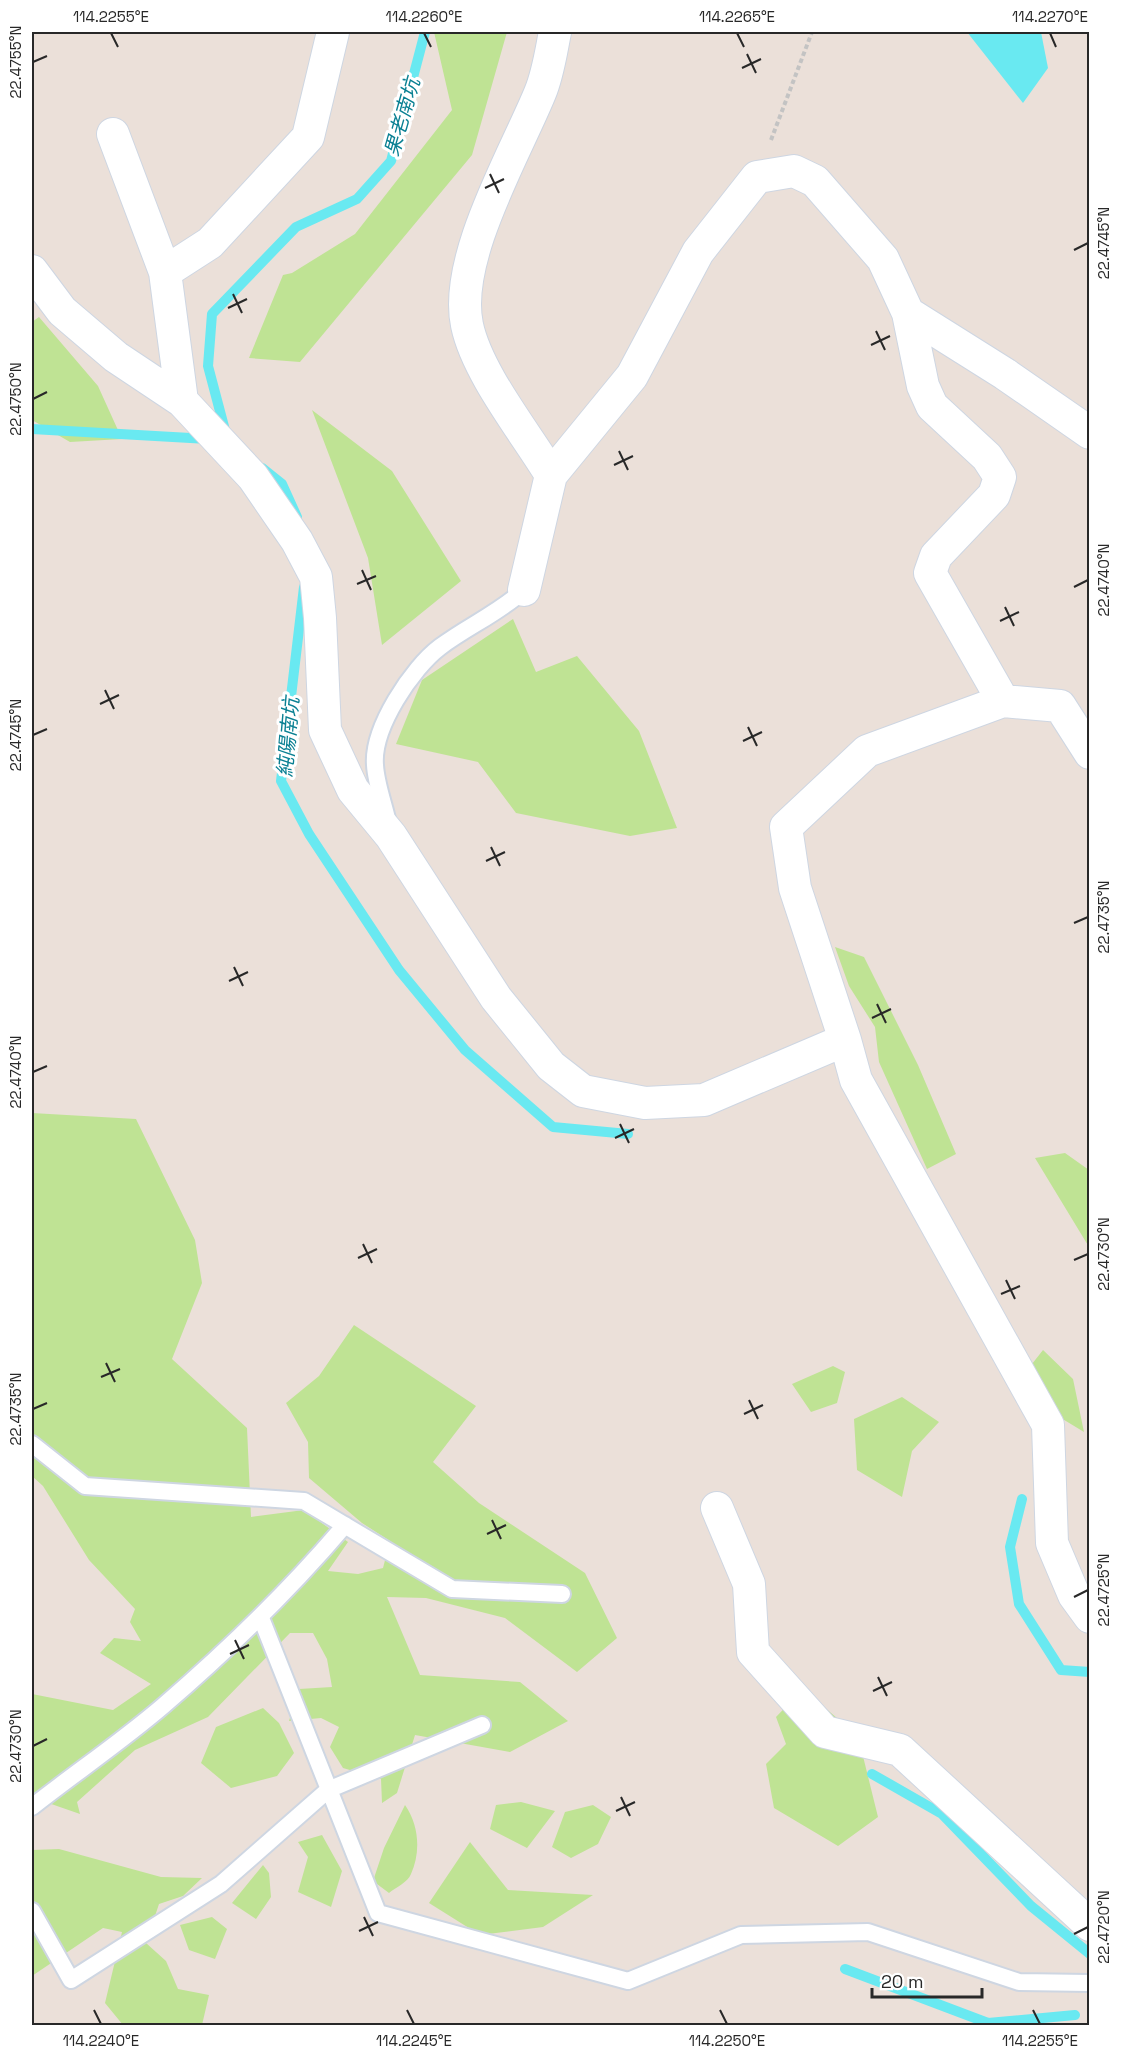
<svg xmlns="http://www.w3.org/2000/svg" width="1121" height="2057" font-family="'Space Grotesk','Noto Sans TC',sans-serif">
	<rect width="100%" height="100%" fill="#ebe0d9"/>
	<path fill="#bfe394" d="M 434,32 L 507,32 L 472,155 L 300,362 L 249,358 L 283,275 L 292,273 L 355,234 L 452,110 Z
		M 39,317 L 98,386 L 122,439 L 70,442 L 32,420 L 32,322 Z
		M 312,410 L 392,471 L 461,581 L 382,645 L 368,558 Z
		M 513,619 L 536,672 L 577,656 L 639,731 L 677,828 L 630,836 L 516,813 L 478,762 L 396,744 L 422,680 Z
		M 835,947 L 864,957 L 918,1065 L 956,1154 L 927,1169 L 879,1062 L 875,1027 L 849,986 Z
		M 32,1113 L 136,1119 L 195,1240 L 202,1283 L 172,1359 L 247,1428 L 251,1517 L 304,1510 L 348,1542 L 328,1571 L 358,1574 L 383,1568 L 390,1541 L 362,1523 L 309,1478 L 308,1442 L 286,1403 L 319,1376 L 354,1325 L 476,1406 L 433,1462 L 479,1503 L 585,1573 L 617,1638 L 577,1672 L 505,1618 L 426,1598 L 387,1597 L 420,1675 L 520,1682 L 568,1721 L 510,1752 L 415,1735 L 397,1793 L 382,1803 L 381,1779 L 343,1768 L 330,1747 L 339,1727 L 321,1718 L 289,1721 L 299,1689 L 332,1687 L 327,1659 L 313,1633 L 290,1633 L 208,1717 L 135,1750 L 77,1802 L 80,1814 L 34,1798 L 32,1800 L 32,1780 L 34,1780 L 32,1778 L 32,1694 L 113,1710 L 151,1684 L 100,1653 L 114,1638 L 141,1641 L 130,1622 L 135,1609 L 89,1560 L 43,1486 L 32,1476 Z
		M 1065,1153 L 1089,1170 L 1089,1247 L 1035,1158 Z
		M 1043,1350 L 1073,1379 L 1084,1432 L 1056,1415 L 1032,1364 Z
		M 833,1366 L 845,1372 L 837,1403 L 811,1412 L 792,1384 Z
		M 902,1397 L 939,1422 L 912,1451 L 902,1497 L 857,1470 L 854,1419 Z
		M 803,1689 L 858,1736 L 878,1817 L 838,1846 L 774,1808 L 766,1764 L 786,1744 L 776,1717 Z
		M 263,1708 L 279,1723 L 294,1753 L 277,1776 L 231,1788 L 201,1763 L 216,1727 Z
		M 521,1802 L 555,1811 L 527,1848 L 490,1829 L 496,1805 Z
		M 405,1805 C 419,1825 421,1852 411,1874 C 408,1882 395,1888 389,1893 L 373,1881 L 384,1848 Z
		M 593,1805 L 611,1817 L 598,1844 L 571,1858 L 552,1847 L 565,1812 Z
		M 322,1835 L 342,1871 L 331,1907 L 298,1892 L 308,1857 L 298,1842 Z
		M 470,1842 L 508,1890 L 593,1895 L 543,1927 L 480,1935 L 429,1903 Z
		M 59,1849 L 161,1877 L 202,1878 L 183,1896 L 159,1904 L 146,1943 L 166,1961 L 178,1989 L 209,1995 L 202,2025 L 123,2025 L 105,2003 L 122,1932 L 103,1928 L 32,1976 L 32,1850 Z
		M 263,1865 L 269,1873 L 271,1897 L 256,1919 L 232,1903 Z
		M 212,1917 L 227,1929 L 215,1959 L 189,1950 L 180,1925 Z"/>
	<path fill="#69e9f1" d="M 967,32 L 1041,32 L 1048,68 L 1023,103 Z"/>
	<g fill="none" stroke-linecap="round" stroke-linejoin="round">
		<path stroke="#69e9f1" stroke-width="10" d="M 32,429 L 208,439
			M 226,434 L 208,366 L 212,314 L 296,227 L 357,199 L 391,161 L 425,32
			M 262,468 L 282,484 L 297,517
			M 304,587 L 281,781 L 309,834 L 399,970 L 465,1050 L 553,1127 L 628,1134
			M 1022,1499 L 1010,1547 L 1019,1604 L 1061,1670 L 1090,1672
			M 872,1774 L 942,1814 L 1031,1906 L 1090,1954
			M 845,1969 L 988,2023 L 1075,2015"/>
		<g stroke="#ced6e2" stroke-width="20">
			<path id="service" d="M 388,823 C 384,804 376,784 375,765 C 372,728 412,668 440,647 C 468,626 499,613 524,590
				M 32,1444 L 85,1486 L 304,1501 L 452,1589 L 562,1594
				M 261,1618 L 378,1913 L 628,1981 L 741,1935 L 868,1932 L 1019,1982 L 1090,1983
				M 32,1807 C 75,1773 121,1742 163,1706 C 228,1650 289,1591 345,1525
				M 32,1911 L 71,1980 L 221,1884 L 328,1790 L 482,1725"/>
		</g>
		<g stroke="#ced6e2" stroke-width="34">
			<path id="minor" d="M 113,134 L 165,272 L 182,401
				M 32,271 L 62,311 L 116,357 L 182,401 L 253,477 L 297,541 L 316,577 L 320,618 L 325,730 L 353,790 L 391,836 L 496,998 L 551,1066 L 583,1091 L 645,1103 L 704,1100 L 845,1040
				M 165,272 L 210,243 L 308,137 L 333,32
				M 908,313 L 1005,374 L 1090,433
				M 551,475 C 525,432 477,373 467,325 C 453,259 515,154 540,93 C 548,74 551,52 555,32
				M 524,590 L 551,475 L 632,376 L 698,252 L 757,177 L 794,171 L 815,181 L 883,259 L 908,313 L 923,386 L 932,406 L 987,457 L 1000,477 L 994,495 L 936,556 L 930,573 L 1003,701
				M 1090,753 L 1060,706 L 1003,701 L 867,751 L 786,827 L 795,888 L 845,1040 L 856,1080 L 1048,1425 L 1052,1543 L 1074,1595 L 1090,1617
				M 717,1508 L 749,1584 L 753,1652 L 825,1732 L 900,1750 L 1090,1925"/>
		</g>
		<path stroke="#c3c3c3" stroke-width="4" stroke-dasharray="4.5 3" stroke-linecap="butt" d="M 771,140 L 812,32"/>
		<use href="#service" stroke="#fff" stroke-width="16"/>
		<use href="#minor" stroke="#fff" stroke-width="32"/>
	</g>
	<path fill="none" stroke="#282828" stroke-width="2" d="M 111,33 L 118,47M 424,33 L 431,47M 737,33 L 744,47M 1050,33 L 1056,47M 747,54 L 756,73M 33,62 L 47,56M 742,68 L 761,59M 490,174 L 499,193M 485,188 L 504,179M 1074,250 L 1088,243M 233,294 L 242,313M 228,308 L 247,299M 876,331 L 885,350M 871,345 L 890,336M 33,399 L 47,392M 619,451 L 628,470M 614,465 L 633,456M 362,570 L 371,590M 357,584 L 376,576M 1074,587 L 1088,580M 1005,607 L 1014,626M 1000,621 L 1019,612M 105,690 L 114,709M 100,704 L 119,695M 748,727 L 757,746M 33,735 L 47,729M 743,741 L 762,732M 491,847 L 500,866M 486,861 L 505,852M 1074,923 L 1088,917M 234,967 L 243,986M 229,981 L 248,972M 877,1004 L 886,1023M 872,1018 L 891,1009M 33,1072 L 47,1066M 620,1124 L 629,1143M 615,1138 L 634,1129M 363,1244 L 372,1263M 358,1258 L 377,1249M 1074,1260 L 1088,1254M 1006,1280 L 1015,1299M 1001,1294 L 1020,1286M 106,1363 L 115,1382M 101,1377 L 120,1369M 749,1400 L 758,1419M 33,1409 L 47,1403M 744,1414 L 763,1405M 492,1520 L 501,1539M 487,1534 L 506,1525M 1074,1597 L 1088,1590M 235,1640 L 244,1659M 230,1654 L 249,1645M 878,1677 L 887,1696M 873,1691 L 892,1682M 33,1746 L 47,1739M 621,1797 L 630,1816M 616,1811 L 635,1802M 364,1917 L 373,1936M 359,1931 L 378,1922M 1074,1934 L 1088,1927M 94,2010 L 101,2024M 407,2010 L 414,2024M 720,2010 L 727,2024M 1033,2010 L 1040,2024"/>
	<g text-anchor="middle" dominant-baseline="central" stroke-width="6" stroke-linejoin="round" paint-order="stroke">
		<g font-size="20" font-style="italic" fill="#0a8093" stroke="#fff">
			<text transform="translate(402 117) rotate(-74)">果老南坑</text>
			<text transform="translate(288 737) rotate(-85)">純陽南坑</text>
		</g>
	</g>
	<rect width="1121" height="2057" fill="none" stroke="#ffffff" stroke-width="66"/>
	<path d="M872 1988v9h110v-9" fill="none" stroke="#282828" stroke-width="3"/>
	<text x="881" y="1988" font-size="18" fill="#282828" stroke="#ffffff" stroke-width="4.5" paint-order="stroke">20 m</text>
	<rect x="33" y="33" width="1055" height="1991" fill="none" stroke="#282828" stroke-width="2"/>
	<g font-size="15" text-anchor="middle" fill="#282828">
		<text x="111" y="22">114.2255°E</text>
		<text x="424" y="22">114.2260°E</text>
		<text x="737" y="22">114.2265°E</text>
		<text x="1050" y="22">114.2270°E</text>
		<text transform="translate(16 62) rotate(-90)" y="5">22.4755°N</text>
		<text transform="translate(1104 243) rotate(-90)" y="5">22.4745°N</text>
		<text transform="translate(16 399) rotate(-90)" y="5">22.4750°N</text>
		<text transform="translate(1104 580) rotate(-90)" y="5">22.4740°N</text>
		<text transform="translate(16 735) rotate(-90)" y="5">22.4745°N</text>
		<text transform="translate(1104 917) rotate(-90)" y="5">22.4735°N</text>
		<text transform="translate(16 1072) rotate(-90)" y="5">22.4740°N</text>
		<text transform="translate(1104 1254) rotate(-90)" y="5">22.4730°N</text>
		<text transform="translate(16 1409) rotate(-90)" y="5">22.4735°N</text>
		<text transform="translate(1104 1590) rotate(-90)" y="5">22.4725°N</text>
		<text transform="translate(16 1746) rotate(-90)" y="5">22.4730°N</text>
		<text transform="translate(1104 1927) rotate(-90)" y="5">22.4720°N</text>
		<text x="101" y="2046">114.2240°E</text>
		<text x="414" y="2046">114.2245°E</text>
		<text x="727" y="2046">114.2250°E</text>
		<text x="1040" y="2046">114.2255°E</text>
	</g>
</svg>
